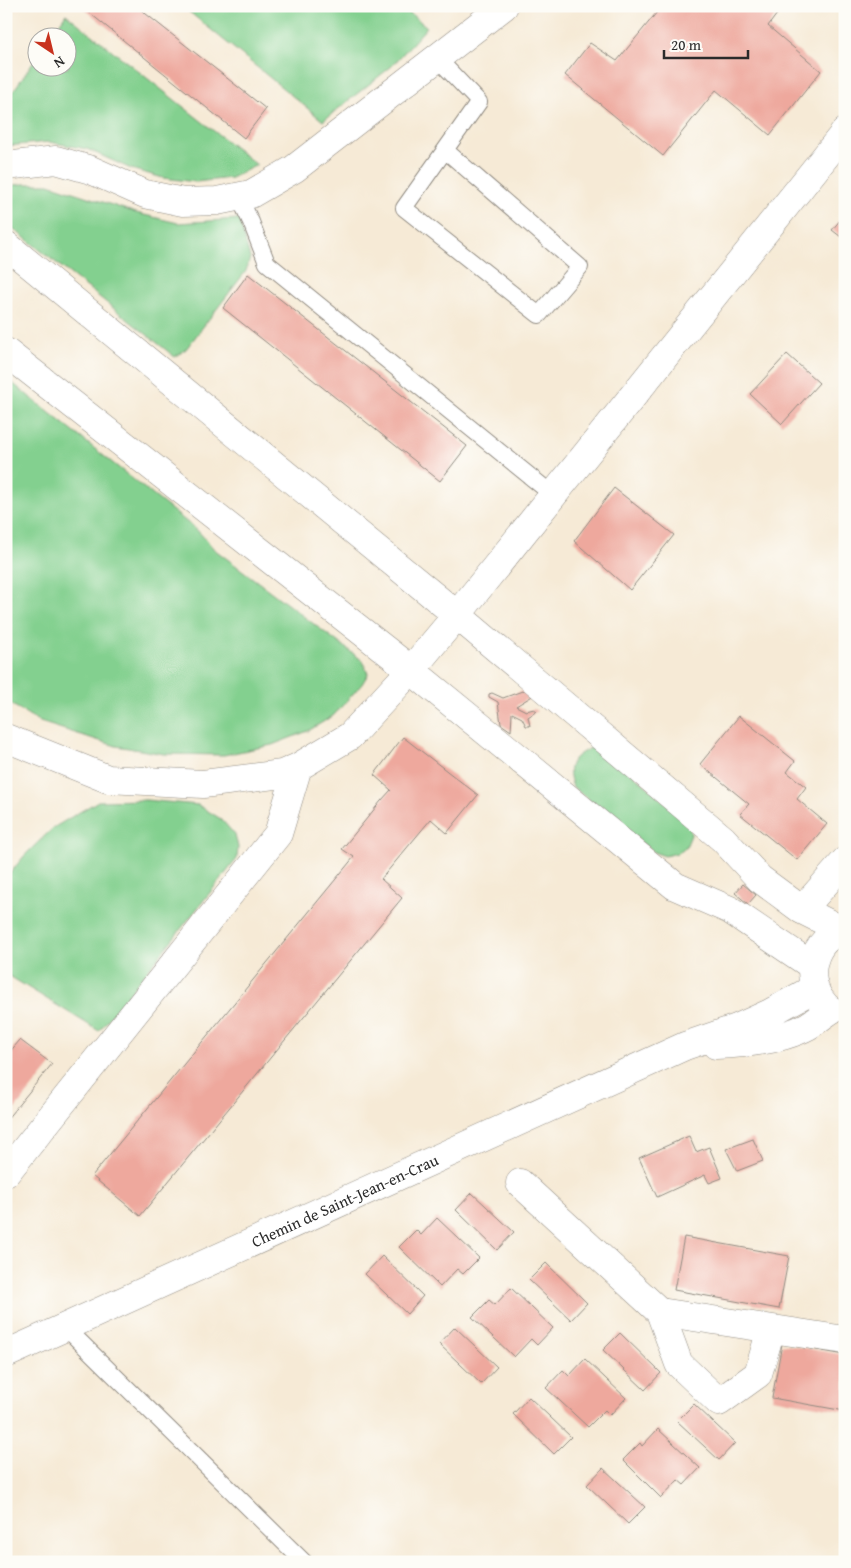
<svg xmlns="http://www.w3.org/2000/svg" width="851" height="1568" font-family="'Gentium Book Plus',serif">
	<rect width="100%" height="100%" fill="#fdfcf7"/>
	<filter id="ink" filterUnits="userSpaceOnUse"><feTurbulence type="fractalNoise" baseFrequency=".02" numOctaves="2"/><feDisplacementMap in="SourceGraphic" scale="10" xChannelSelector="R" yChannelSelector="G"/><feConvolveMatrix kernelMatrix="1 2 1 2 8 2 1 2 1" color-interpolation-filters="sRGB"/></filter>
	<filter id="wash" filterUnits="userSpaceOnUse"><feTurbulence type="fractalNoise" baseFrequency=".0096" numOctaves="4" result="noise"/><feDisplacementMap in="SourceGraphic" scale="20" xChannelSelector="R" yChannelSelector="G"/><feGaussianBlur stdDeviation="1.12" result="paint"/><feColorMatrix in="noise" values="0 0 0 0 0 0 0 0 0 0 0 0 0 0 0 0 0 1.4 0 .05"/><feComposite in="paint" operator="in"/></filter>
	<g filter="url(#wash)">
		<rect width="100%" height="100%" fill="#f6ead6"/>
		<path fill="#83d08f" stroke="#577e5d" d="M 182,6 L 401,6 L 427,27 L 392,66 L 323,121 Z
			M 66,14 L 257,165 L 231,178 L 196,182 L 163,178 L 131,169 L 87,149 L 49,142 L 6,146 L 6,102 L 37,56 L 38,68 L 68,68 L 68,38 L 50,37 Z
			M 22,184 L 49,184 L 136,213 L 178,223 L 239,219 L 250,258 L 246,271 L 186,349 L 175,357 L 6,223 L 6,186 Z
			M 6,378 L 198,531 L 214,549 L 363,661 L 368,674 L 362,684 L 333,716 L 308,731 L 272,745 L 224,755 L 164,754 L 116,746 L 40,722 L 6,701 Z
			M 591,748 L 603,748 L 689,823 L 691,835 L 686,847 L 677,853 L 665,856 L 653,852 L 573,787 C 565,766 571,757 591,748 Z
			M 146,800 L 198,805 L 221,819 L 235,835 L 238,847 L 237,859 L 99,1031 L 6,974 L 6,878 L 25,855 L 53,828 L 98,801 Z"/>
		<g id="blocks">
			<path fill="#eea89d" d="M 81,6 L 136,6 L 266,109 L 244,138 Z
				M 662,6 L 783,6 L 768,26 L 821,71 L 770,135 L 716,90 L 663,156 L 565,75 L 590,43 L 617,61 Z
				M 845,214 L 845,240 L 832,230 Z
				M 248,274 L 467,446 L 440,481 L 223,308 Z
				M 787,354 L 819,383 L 782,424 L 750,394 Z
				M 614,488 L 674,535 L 630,590 L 574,541 Z
				M 525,690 L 534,695 L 516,706 L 526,711 L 534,709 L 537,711 L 528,717 L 530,726 L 526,726 L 522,718 L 512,713 L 511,731 L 501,724 L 498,702 L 489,697 L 489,694 L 492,693 L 503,698 Z
				M 739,716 L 795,761 L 787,772 L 806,787 L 797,799 L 827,824 L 797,860 L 740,814 L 749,804 L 700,764 Z
				M 403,737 L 478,795 L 447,833 L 431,819 L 381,879 L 402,898 L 140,1216 L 92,1176 L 354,857 L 342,849 L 381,801 L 391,790 L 374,775 Z
				M 743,884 L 756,895 L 748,904 L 735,893 Z
				M 20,1040 L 52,1064 L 6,1120 L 6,1054 L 7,1055 Z
				M 689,1136 L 696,1152 L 709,1147 L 722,1178 L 709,1183 L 705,1175 L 657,1197 L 639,1158 Z
				M 753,1139 L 763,1161 L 737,1171 L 726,1149 Z
				M 472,1193 L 514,1232 L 497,1250 L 456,1210 Z
				M 437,1218 L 479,1258 L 463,1274 L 457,1269 L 440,1287 L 399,1247 L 416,1230 L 421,1235 Z
				M 684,1237 L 789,1256 L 779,1309 L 674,1290 Z
				M 382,1256 L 423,1296 L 407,1314 L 365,1274 Z
				M 546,1263 L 587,1303 L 571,1320 L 529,1280 Z
				M 511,1288 L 553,1328 L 537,1345 L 531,1339 L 514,1357 L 472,1317 L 489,1300 L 495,1305 Z
				M 455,1327 L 497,1367 L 481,1384 L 439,1344 Z
				M 620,1333 L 661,1373 L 645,1390 L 603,1350 Z
				M 782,1344 L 845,1355 L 845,1411 L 772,1398 Z
				M 585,1359 L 626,1398 L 610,1415 L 605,1410 L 588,1427 L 546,1388 L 563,1370 L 569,1376 Z
				M 529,1397 L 571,1437 L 554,1454 L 513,1414 Z
				M 694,1404 L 735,1443 L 719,1460 L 677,1421 Z
				M 658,1429 L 700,1468 L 684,1485 L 678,1480 L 661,1498 L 623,1460 L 640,1443 L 642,1446 Z
				M 603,1468 L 645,1507 L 628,1524 L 587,1485 Z"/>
		</g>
	</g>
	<g filter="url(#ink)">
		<use href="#blocks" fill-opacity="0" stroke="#908a80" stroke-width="1"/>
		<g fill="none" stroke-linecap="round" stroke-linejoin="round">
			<g stroke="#908a80" stroke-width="18">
				<path id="service" d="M 437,58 L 479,102 L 404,208 L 539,315 L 580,267 L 445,150
					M 239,197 L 251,222 L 267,263 L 553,495
					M 65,1327 L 304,1562"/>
			</g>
			<g stroke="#908a80" stroke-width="29">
				<path id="minor" d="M 6,166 L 56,160 L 91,170 L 145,194 L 183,202 L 217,201 L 251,194 L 294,169 L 504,6
					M 6,245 L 457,615 L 723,839 L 760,879 L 802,910 L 842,930
					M 6,352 L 411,670 L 675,886 L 730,910 L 811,965
					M 6,738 L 108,779 L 203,784 L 282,774 L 298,767
					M 802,910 L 845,861
					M 6,1173 L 278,834 L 298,767 L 350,736 L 411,670 L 457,615 L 845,132
					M 520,1183 L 660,1312 L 679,1364 L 719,1402 L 758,1374 L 771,1329
					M 660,1312 L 845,1340"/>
			</g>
			<g stroke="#908a80" stroke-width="29">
				<g id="tertiary">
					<path d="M 824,1004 C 802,980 812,938 845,930"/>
					<path d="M 716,1045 C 746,1044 782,1040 808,1026 C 816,1021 823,1015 831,1010"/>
					<path id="s1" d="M 6,1354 L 685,1046 L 737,1028 L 770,1013 L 813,989"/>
				</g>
			</g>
			<use href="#service" stroke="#fff" stroke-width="16"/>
			<use href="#minor" stroke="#fff" stroke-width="28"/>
			<use href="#tertiary" stroke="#fff" stroke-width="28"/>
		</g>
	</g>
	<g text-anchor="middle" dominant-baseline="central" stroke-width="5" stroke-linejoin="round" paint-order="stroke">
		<g font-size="16" fill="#2b2b2b" stroke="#fdfcf7">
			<text stroke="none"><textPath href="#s1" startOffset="372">Chemin de Saint-Jean-en-Crau</textPath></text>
		</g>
	</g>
	<rect width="851" height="1568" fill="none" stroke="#fdfcf7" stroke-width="25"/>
	<g transform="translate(52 52) rotate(145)"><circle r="24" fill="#fdfcf7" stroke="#a9a8a5"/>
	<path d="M0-4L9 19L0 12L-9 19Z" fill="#c8321e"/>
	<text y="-8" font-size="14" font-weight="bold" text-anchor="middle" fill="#2b2b2b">N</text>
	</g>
	<path d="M664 50v8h84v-8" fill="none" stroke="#2b2b2b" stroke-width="2.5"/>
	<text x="671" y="50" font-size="15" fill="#2b2b2b" stroke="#fdfcf7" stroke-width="4" paint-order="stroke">20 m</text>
</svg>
